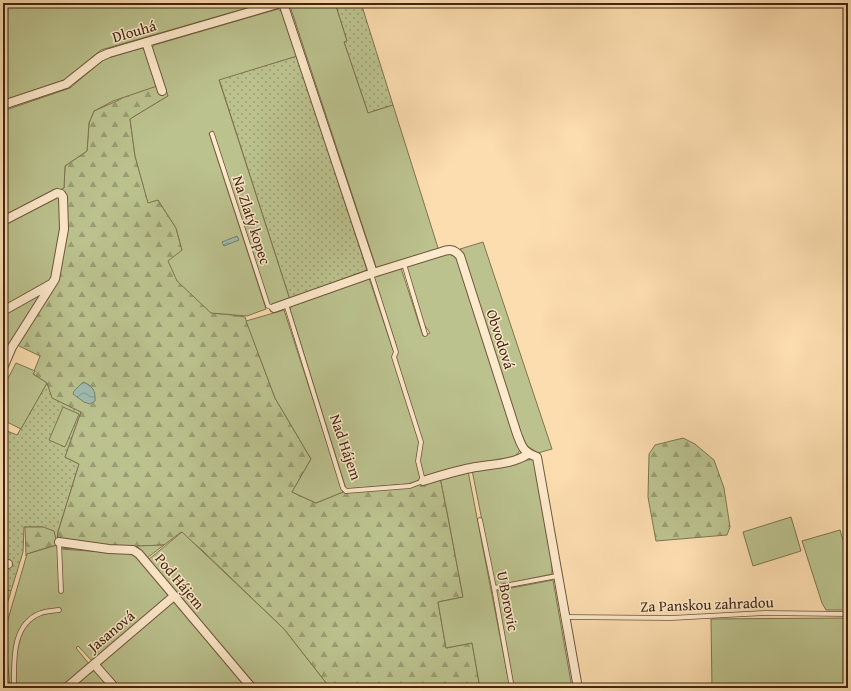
<svg xmlns="http://www.w3.org/2000/svg" width="851" height="691" font-family="'Gentium Book Plus',serif">
	<defs>
		<pattern id="grass-dots" width="8" height="8" patternUnits="userSpaceOnUse"><rect width="8" height="8" fill="#bbc28e"/><path d="M2 2h.1M6 6h.1" fill="none" stroke="#9a9d73" stroke-width="1.8" stroke-linecap="round"/></pattern>
		<pattern id="forest-firs" width="22" height="20" patternUnits="userSpaceOnUse"><rect width="22" height="20" fill="#bbc28e"/><path d="M5 1l3.5 6h-7zM16 11l3.5 6h-7z" fill="#9a9d73"/></pattern>
		<pattern id="water-waves" width="16" height="10" patternUnits="userSpaceOnUse"><rect width="16" height="10" fill="#9fbbaf"/><path d="M0 5q4-4 8 0t8 0" fill="none" stroke="#83988d"/></pattern>
	</defs>
	<rect width="100%" height="100%" fill="#fcddaf"/>
	<filter id="stains"><feTurbulence type="fractalNoise" baseFrequency=".005" numOctaves="4"/><feColorMatrix values="0 0 0 0 .2 0 0 0 0 .09 0 0 0 0 .02 0 0 0 .5 -.17"/></filter>
	<radialGradient id="worn" r=".72"><stop offset=".6" stop-color="#630" stop-opacity="0"/><stop offset="1" stop-color="#630" stop-opacity=".3"/></radialGradient>
	<path fill="url(#grass-dots)" stroke="#7e7450" d="M 335,3 L 361,3 L 393,105 L 368,113 L 344,42 L 347,41 Z
		M 297,56 L 367,270 L 311,291 L 290,300 L 219,79 Z
		M 47,383 L 53,398 L 81,412 L 65,457 L 79,464 L 58,532 L 57,545 L 43,527 L 24,527 L 23,552 L 11,591 L 3,588 L 3,441 L 7,431 L 17,435 Z"/>
	<path fill="url(#forest-firs)" stroke="#7e7450" d="M 161,76 L 168,96 L 130,119 L 135,156 L 148,202 L 158,200 L 176,228 L 182,250 L 211,313 L 234,315 L 245,317 L 275,398 L 311,459 L 292,492 L 316,503 L 343,492 L 409,488 L 440,477 L 448,517 L 463,597 L 438,602 L 446,648 L 472,643 L 480,688 L 330,688 L 284,629 L 203,551 L 181,532 L 164,545 L 76,549 L 57,548 L 56,545 L 27,554 L 26,556 L 25,527 L 43,527 L 54,531 L 57,543 L 58,532 L 79,464 L 65,457 L 81,412 L 52,398 L 47,383 L 33,374 L 40,356 L 17,345 L 59,191 L 64,188 L 65,166 L 87,151 L 89,123 L 94,111 L 119,100 L 155,78 Z
		M 683,438 L 695,444 L 714,460 L 724,488 L 730,527 L 727,535 L 656,541 L 648,497 L 649,454 L 655,445 Z"/>
	<path fill="#bbc28e" stroke="#7e7450" d="M 3,3 L 264,3 L 101,50 L 65,80 L 3,101 Z
		M 289,3 L 335,3 L 347,41 L 344,42 L 368,113 L 393,105 L 439,251 L 381,270 L 376,267 Z
		M 278,9 L 282,12 L 297,56 L 219,80 L 290,300 L 270,307 L 213,131 L 209,133 L 266,309 L 247,316 L 211,313 L 177,281 L 168,261 L 182,250 L 176,228 L 158,200 L 148,203 L 135,156 L 130,119 L 168,96 L 152,48 L 154,45 Z
		M 142,48 L 146,50 L 157,86 L 113,101 L 94,111 L 89,123 L 87,151 L 65,166 L 64,188 L 7,216 L 3,203 L 3,111 L 70,88 L 104,59 Z
		M 56,195 L 61,198 L 61,230 L 54,279 L 3,309 L 3,224 Z
		M 483,242 L 552,449 L 538,453 L 524,444 L 460,249 Z
		M 450,253 L 458,257 L 520,450 L 515,458 L 437,474 L 408,484 L 346,489 L 290,309 L 293,304 L 369,278 L 393,350 L 397,348 L 374,277 L 401,268 L 423,336 L 430,333 L 423,323 L 406,266 Z
		M 42,292 L 46,292 L 12,344 L 3,349 L 3,314 Z
		M 284,310 L 343,492 L 316,503 L 292,492 L 311,459 L 275,398 L 246,321 Z
		M 16,363 L 35,371 L 33,374 L 47,383 L 21,429 L 3,420 L 3,388 Z
		M 63,407 L 79,414 L 65,447 L 49,440 Z
		M 534,459 L 552,563 L 552,574 L 495,586 L 472,470 Z
		M 468,471 L 510,688 L 480,688 L 472,643 L 446,648 L 438,602 L 463,597 L 448,517 L 440,477 Z
		M 791,517 L 801,551 L 753,566 L 743,532 Z
		M 840,530 L 848,556 L 848,610 L 826,610 L 822,603 L 802,541 Z
		M 182,532 L 284,629 L 330,688 L 258,688 L 148,560 Z
		M 57,545 L 57,548 L 60,549 L 135,554 L 168,594 L 167,600 L 93,662 L 78,646 L 76,648 L 90,665 L 62,688 L 3,688 L 3,671 L 10,686 L 7,657 L 7,623 L 27,554 Z
		M 164,545 L 147,558 L 137,546 Z
		M 553,580 L 572,688 L 514,688 L 496,591 Z
		M 3,588 L 11,591 L 4,615 L 3,631 Z
		M 173,599 L 248,688 L 119,688 L 98,663 Z
		M 848,618 L 848,688 L 712,688 L 711,619 Z
		M 92,667 L 110,688 L 68,688 Z"/>
	<path fill="url(#water-waves)" stroke="#797f71" d="M 237,236 L 239,240 L 224,246 L 222,242 Z
		M 83,382 C 92,385 96,391 95,401 L 90,404 L 84,402 L 73,394 L 74,391 Z"/>
	<g fill="none" stroke-linecap="round" stroke-linejoin="round">
		<g stroke="#70543a" stroke-width="5.5">
			<path id="service" d="M 212,134 L 268,306 L 274,308
				M 404,264 L 425,334
				M 286,304 L 343,488 L 346,491 L 410,486 L 423,481 L 418,461 L 421,442 L 394,357 L 396,352 L 372,277 L 373,273
				M 480,520 L 494,588 L 512,688
				M 59,542 L 61,591
				M 494,588 L 557,576
				M 566,617 L 671,618 L 765,613 L 848,614
				M 14,688 C 14,662 11,624 41,613 C 46,611 53,611 59,610"/>
		</g>
		<g stroke="#70543a" stroke-width="10">
			<path id="minor" d="M 283,3 L 373,273
				M 146,42 L 162,91
				M 3,105 L 66,84 L 100,57 L 109,53 L 281,3
				M 3,221 L 57,193 L 61,194 L 63,197 L 64,229 L 55,279 L 12,347 L 3,368
				M 274,308 L 373,273 L 441,252 C 449,249 454,249 460,256 L 517,434 C 522,447 523,452 537,457 L 578,688
				M 3,311 L 51,284
				M 423,481 C 439,476 455,471 471,468 C 490,464 512,465 528,454
				M 59,542 L 109,549 L 133,550 L 139,554 L 252,688
				M 3,564 L 8,564
				M 94,664 L 115,688
				M 66,688 L 174,596"/>
		</g>
		<use href="#service" stroke="#fde9cb" stroke-width="4"/>
		<use href="#minor" stroke="#fde9cb" stroke-width="8"/>
	</g>
	<g text-anchor="middle" dominant-baseline="central" stroke-width="3" stroke-linejoin="round" paint-order="stroke">
		<g font-size="15" fill="#412613" stroke="#fde9cb">
			<text transform="translate(134 31) rotate(-16)">Dlouhá</text>
			<text transform="translate(252 220) rotate(72)">Na Zlatý kopec</text>
			<text transform="translate(501 339) rotate(72)">Obvodová</text>
			<text transform="translate(346 447) rotate(71)">Nad Hájem</text>
			<text transform="translate(180 581) rotate(50)">Pod Hájem</text>
			<text transform="translate(508 601) rotate(79)">U Borovic</text>
			<text transform="translate(707 604) rotate(-2)">Za Panskou zahradou</text>
			<text transform="translate(111 631) rotate(-40)">Jasanová</text>
		</g>
	</g>
	<rect width="851" height="691" fill="none" stroke="#fcddaf" stroke-width="16"/>
	<rect x="4" y="4" width="843" height="683" fill="none" stroke="#412613" stroke-width="2"/>
	<rect x="8" y="8" width="835" height="675" fill="none" stroke="#412613"/>
	<rect width="100%" height="100%" filter="url(#stains)"/>
	<rect width="100%" height="100%" fill="url(#worn)"/>
</svg>
